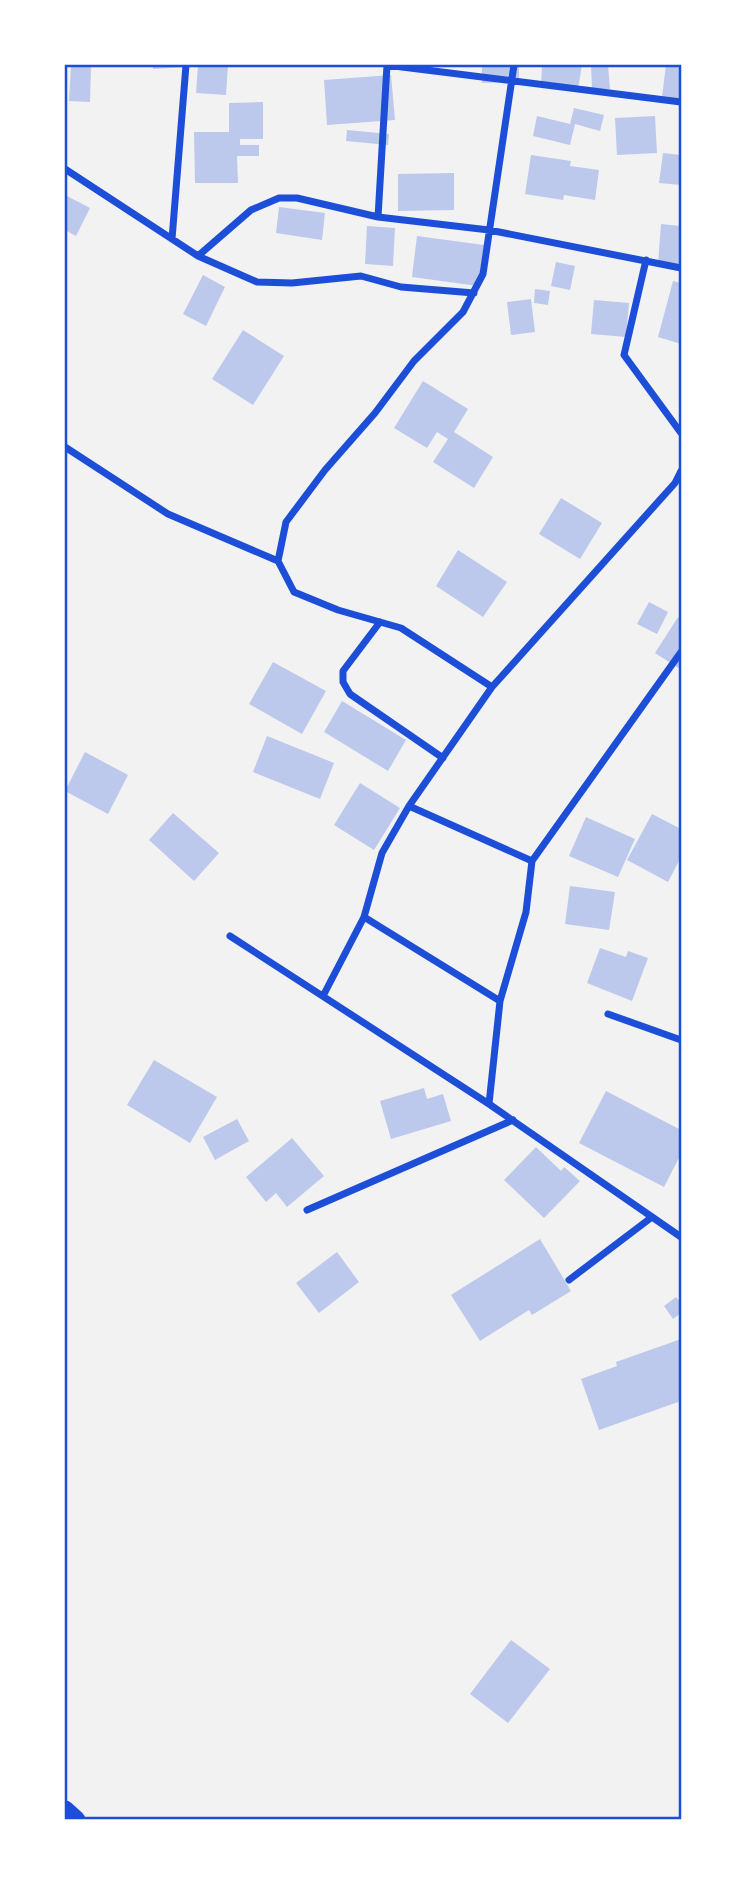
<svg xmlns="http://www.w3.org/2000/svg" width="746" height="1885" font-family="'DM Sans',sans-serif">
	<rect width="100%" height="100%" fill="#f2f2f2"/>
	<path fill="#bdc9ec" d="M 71,65 L 91,66 L 90,102 L 69,101 Z
		M 153,65 L 185,65 L 185,67 L 153,69 Z
		M 198,65 L 228,65 L 226,95 L 196,93 Z
		M 482,65 L 519,65 L 519,82 L 482,83 Z
		M 542,65 L 582,65 L 578,89 L 541,86 Z
		M 591,65 L 608,65 L 610,89 L 592,90 Z
		M 666,65 L 681,65 L 681,100 L 662,97 Z
		M 391,75 L 395,120 L 327,125 L 324,80 Z
		M 263,102 L 263,139 L 240,139 L 240,145 L 259,145 L 259,156 L 237,156 L 238,183 L 195,183 L 194,132 L 229,132 L 229,103 Z
		M 574,108 L 604,115 L 600,131 L 575,124 L 570,145 L 533,136 L 537,116 L 570,124 Z
		M 655,116 L 657,153 L 617,155 L 615,118 Z
		M 347,130 L 389,134 L 388,145 L 346,141 Z
		M 663,153 L 681,155 L 681,185 L 659,183 Z
		M 531,155 L 571,161 L 570,166 L 599,170 L 595,200 L 564,195 L 563,200 L 525,194 Z
		M 454,173 L 454,210 L 398,211 L 398,174 Z
		M 65,195 L 90,208 L 76,236 L 65,230 Z
		M 279,207 L 325,213 L 322,240 L 276,233 Z
		M 661,224 L 681,226 L 681,266 L 658,264 Z
		M 367,226 L 395,228 L 393,266 L 365,264 Z
		M 417,236 L 484,245 L 478,286 L 412,277 Z
		M 556,262 L 575,266 L 570,290 L 551,286 Z
		M 203,275 L 225,287 L 206,326 L 183,314 Z
		M 673,281 L 681,283 L 681,344 L 658,337 Z
		M 535,289 L 550,291 L 548,305 L 534,303 Z
		M 531,299 L 535,332 L 511,335 L 507,302 Z
		M 594,300 L 629,303 L 626,337 L 591,334 Z
		M 243,330 L 284,356 L 253,405 L 212,379 Z
		M 423,381 L 468,409 L 454,432 L 493,457 L 474,488 L 433,462 L 448,439 L 437,432 L 427,448 L 394,428 Z
		M 561,498 L 602,523 L 580,559 L 539,534 Z
		M 458,550 L 507,582 L 483,617 L 436,586 Z
		M 649,602 L 668,612 L 657,634 L 637,624 Z
		M 678,617 L 681,619 L 680,669 L 655,653 Z
		M 273,662 L 326,691 L 302,734 L 249,704 Z
		M 342,701 L 406,740 L 388,771 L 324,732 Z
		M 267,736 L 334,763 L 320,799 L 253,772 Z
		M 85,752 L 128,775 L 108,814 L 65,791 Z
		M 360,783 L 400,808 L 374,850 L 334,825 Z
		M 173,813 L 219,853 L 194,881 L 149,840 Z
		M 652,814 L 681,829 L 681,857 L 668,882 L 627,860 Z
		M 586,817 L 635,839 L 618,877 L 569,856 Z
		M 570,886 L 615,892 L 609,930 L 565,924 Z
		M 600,948 L 626,957 L 628,951 L 648,958 L 632,1001 L 587,983 Z
		M 154,1060 L 217,1097 L 190,1143 L 127,1105 Z
		M 424,1088 L 427,1099 L 443,1094 L 451,1121 L 391,1139 L 380,1101 Z
		M 606,1091 L 681,1130 L 681,1154 L 664,1187 L 579,1143 Z
		M 237,1119 L 249,1141 L 215,1160 L 203,1137 Z
		M 292,1138 L 324,1176 L 287,1207 L 276,1193 L 266,1202 L 246,1177 Z
		M 536,1147 L 561,1171 L 564,1167 L 580,1181 L 544,1218 L 504,1180 Z
		M 540,1239 L 571,1291 L 532,1315 L 529,1310 L 480,1341 L 451,1295 Z
		M 337,1252 L 359,1282 L 319,1313 L 296,1283 Z
		M 676,1297 L 681,1303 L 681,1313 L 673,1319 L 664,1306 Z
		M 681,1339 L 681,1401 L 599,1430 L 581,1379 L 617,1366 L 616,1362 Z
		M 511,1640 L 550,1669 L 508,1723 L 470,1694 Z"/>
	<g fill="none" stroke-linecap="round" stroke-linejoin="round">
		<path stroke="#1d4ed8" stroke-width="7" d="M 386,65 L 681,102
			M 65,169 L 198,256 L 257,282 L 292,283 L 361,276 L 401,287 L 474,293
			M 378,217 L 387,65
			M 172,239 L 186,65
			M 198,256 L 251,210 L 279,198 L 297,198 L 378,217 L 489,230 L 681,268
			M 646,260 L 624,355 L 681,433
			M 65,447 L 168,514 L 278,561
			M 380,622 L 343,671 L 343,682 L 350,694 L 443,758
			M 492,687 L 401,628 L 338,610 L 294,592 L 278,561 L 286,522 L 325,470 L 375,413 L 414,361 L 463,312 L 483,274 L 514,65
			M 409,806 L 532,861
			M 364,917 L 500,1001
			M 230,936 L 489,1104 L 681,1237
			M 323,996 L 364,917 L 382,853 L 409,806 L 492,687 L 675,483 L 681,471
			M 608,1014 L 681,1040
			M 489,1104 L 500,1001 L 526,912 L 532,861 L 681,652
			M 307,1210 L 513,1120
			M 569,1280 L 652,1217"/>
		<path stroke="#1d4ed8" stroke-width="19" d="M 65,1810 L 76,1820"/>
	</g>
	<rect width="746" height="1885" fill="none" stroke="#ffffff" stroke-width="133"/>
	<rect x="66" y="66" width="614" height="1752" fill="none" stroke="#1d4ed8" stroke-width="2.5"/>
</svg>
